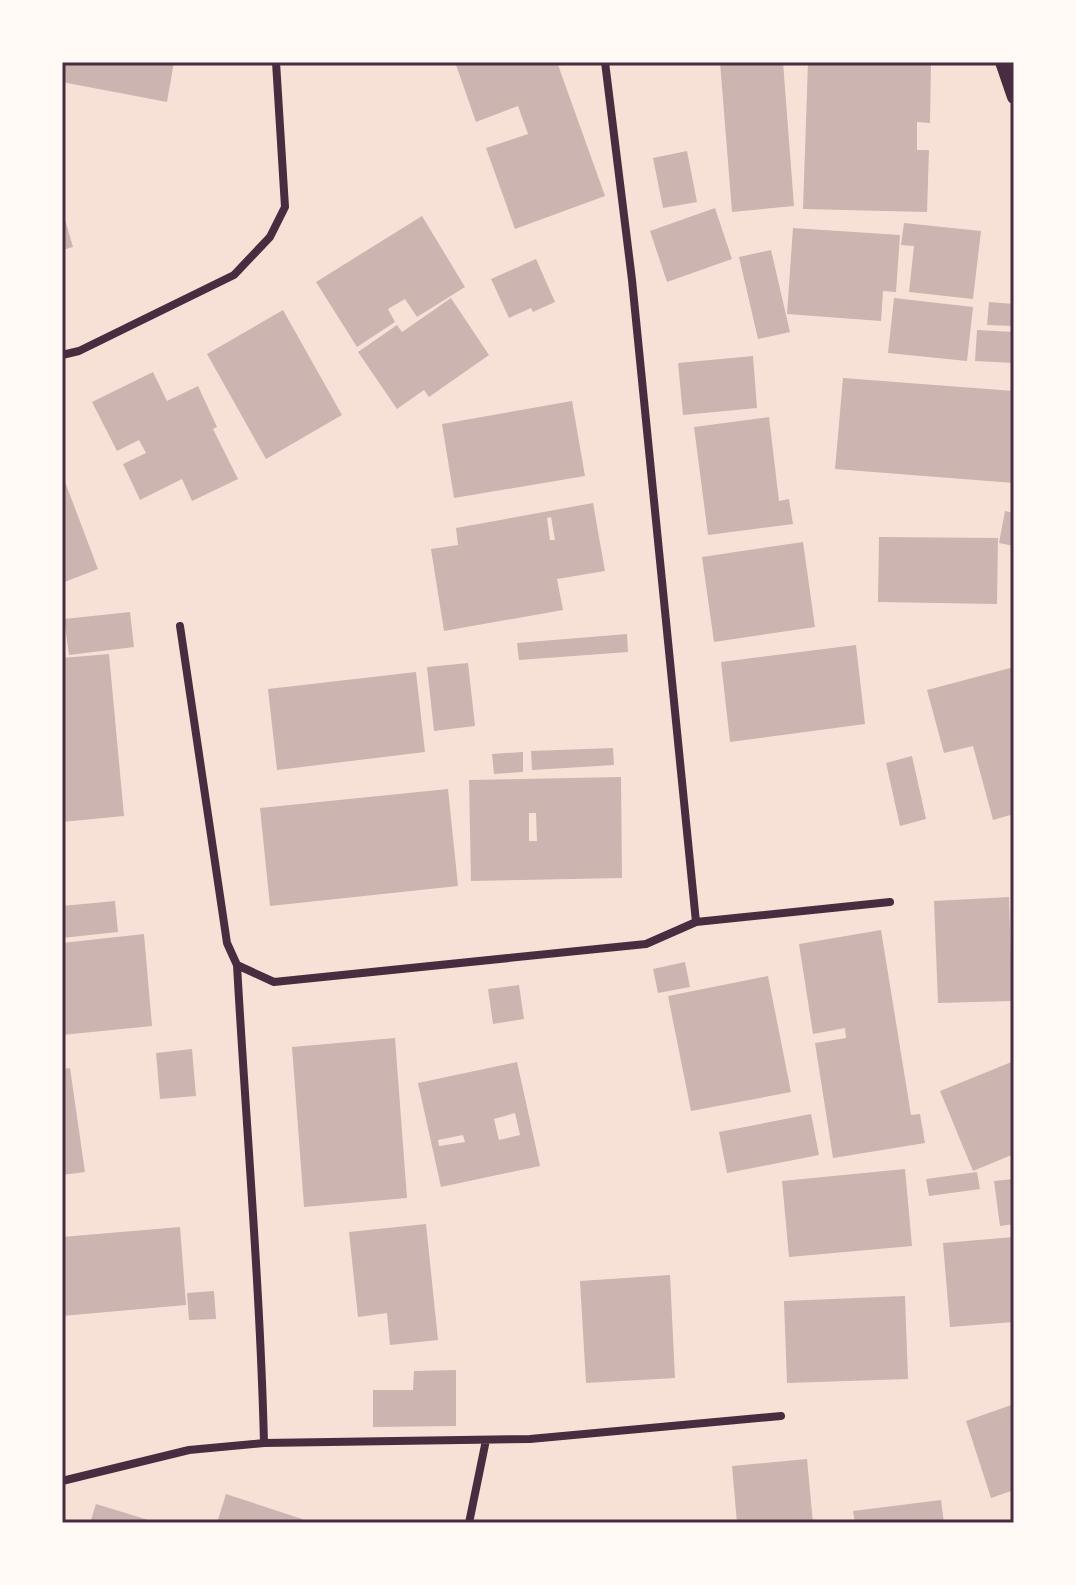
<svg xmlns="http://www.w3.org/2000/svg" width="1076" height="1585" font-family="Barlow,sans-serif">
	<rect width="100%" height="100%" fill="#f7e1d7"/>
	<path fill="#ccb4b1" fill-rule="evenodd" d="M 62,62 L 174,62 L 167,102 L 62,82 Z
		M 455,62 L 557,62 L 605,196 L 515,229 L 486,148 L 528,134 L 518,106 L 476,122 Z
		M 720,62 L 783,62 L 794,206 L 732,212 Z
		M 808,62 L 931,62 L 930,123 L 917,122 L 917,150 L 929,150 L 927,212 L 803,209 Z
		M 687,151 L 697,202 L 663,208 L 653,158 Z
		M 715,208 L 732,259 L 667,282 L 650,231 Z
		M 62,209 L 73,247 L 62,250 Z
		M 422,216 L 465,287 L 417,317 L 405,299 L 388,309 L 395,322 L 357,347 L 316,282 Z
		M 904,223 L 981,231 L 973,299 L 909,292 L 914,246 L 901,245 Z
		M 793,228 L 900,235 L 896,292 L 883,291 L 881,321 L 787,314 Z
		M 771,250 L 790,332 L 758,339 L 739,257 Z
		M 536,259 L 555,302 L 533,312 L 531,308 L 509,318 L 491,279 Z
		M 451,298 L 489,355 L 429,397 L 424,390 L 397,409 L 358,352 L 397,325 L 402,332 Z
		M 894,298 L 973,307 L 967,361 L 888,353 Z
		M 989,302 L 1014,304 L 1014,326 L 987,325 Z
		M 283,310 L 342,415 L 266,459 L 207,354 Z
		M 977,330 L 1014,332 L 1014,363 L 975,361 Z
		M 753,356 L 757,408 L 683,415 L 678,363 Z
		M 153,372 L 167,401 L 198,386 L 217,427 L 213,429 L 238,479 L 192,501 L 182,479 L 140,500 L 123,464 L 146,453 L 139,440 L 117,451 L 92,402 Z
		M 843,378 L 1014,391 L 1014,483 L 835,469 Z
		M 572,401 L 585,476 L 454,498 L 442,424 Z
		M 769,417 L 779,501 L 789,499 L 793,524 L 708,535 L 694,427 Z
		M 62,474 L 98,569 L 62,583 Z
		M 593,503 L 605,571 L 557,579 L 563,610 L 444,631 L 431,549 L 458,545 L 456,528 ZM 551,517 L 555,540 L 550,540 L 547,518 Z
		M 1005,511 L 1014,513 L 1014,546 L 999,543 Z
		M 879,537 L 998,538 L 997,604 L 878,602 Z
		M 803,542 L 815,627 L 714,642 L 702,557 Z
		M 130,612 L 134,647 L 69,655 L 64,619 Z
		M 627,634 L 628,652 L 519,660 L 517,643 Z
		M 856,645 L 865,724 L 730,742 L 721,662 Z
		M 109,654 L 124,816 L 62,822 L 62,658 Z
		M 468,663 L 475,726 L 434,731 L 427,667 Z
		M 1014,667 L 1014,814 L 993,820 L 973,746 L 944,753 L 927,690 Z
		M 416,672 L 425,752 L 277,770 L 268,689 Z
		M 613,748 L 614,765 L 532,770 L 531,751 Z
		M 523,752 L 523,772 L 494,774 L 492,754 Z
		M 912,756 L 926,819 L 900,826 L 886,763 Z
		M 621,777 L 622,878 L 471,881 L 469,780 ZM 529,813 L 536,813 L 537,841 L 529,841 Z
		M 448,789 L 458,886 L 270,906 L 260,808 Z
		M 1009,897 L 1012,1001 L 938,1003 L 934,901 Z
		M 115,901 L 118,932 L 62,938 L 62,906 Z
		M 881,930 L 911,1115 L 920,1114 L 925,1143 L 833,1158 L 815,1043 L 846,1038 L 845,1028 L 813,1034 L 799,944 Z
		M 144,934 L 152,1026 L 62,1035 L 62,943 Z
		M 685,962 L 690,987 L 658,993 L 653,969 Z
		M 768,976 L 791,1092 L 691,1111 L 668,996 Z
		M 519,985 L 524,1019 L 493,1024 L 488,989 Z
		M 395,1038 L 407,1198 L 304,1207 L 292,1047 Z
		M 192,1049 L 196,1096 L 160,1099 L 156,1053 Z
		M 1014,1061 L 1014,1154 L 973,1171 L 940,1091 Z
		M 517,1062 L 540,1166 L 441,1187 L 418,1083 ZM 515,1113 L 520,1135 L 499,1140 L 494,1119 ZM 463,1135 L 465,1142 L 439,1146 L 438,1140 Z
		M 70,1068 L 85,1172 L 62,1175 L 62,1069 Z
		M 811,1114 L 819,1155 L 727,1173 L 719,1132 Z
		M 905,1169 L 912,1246 L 789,1257 L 782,1181 Z
		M 977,1172 L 980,1189 L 929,1196 L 926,1179 Z
		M 1014,1179 L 1014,1224 L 1000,1226 L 994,1181 Z
		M 426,1224 L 438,1340 L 390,1345 L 387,1313 L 358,1317 L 349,1232 Z
		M 180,1227 L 186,1305 L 62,1316 L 62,1237 Z
		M 1014,1237 L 1014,1322 L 950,1327 L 943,1243 Z
		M 670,1275 L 675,1378 L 586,1383 L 580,1281 Z
		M 214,1291 L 216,1319 L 189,1320 L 187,1293 Z
		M 905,1296 L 908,1379 L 787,1383 L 784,1301 Z
		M 456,1370 L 456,1426 L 373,1427 L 373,1390 L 413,1390 L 414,1371 Z
		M 1014,1404 L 1014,1490 L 991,1498 L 966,1421 Z
		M 807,1459 L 813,1523 L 737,1523 L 732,1466 Z
		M 226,1494 L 302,1519 L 301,1523 L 217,1523 Z
		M 941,1500 L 944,1523 L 855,1523 L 853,1511 Z
		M 96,1504 L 155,1522 L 155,1523 L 90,1523 Z"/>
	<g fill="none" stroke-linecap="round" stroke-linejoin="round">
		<path stroke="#4a2c40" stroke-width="8" d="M 605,62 L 632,280 L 696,922
			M 62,355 L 79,351 L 234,275 L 270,237 L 285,207 L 276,62
			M 180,626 L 227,943 L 237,965 L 274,982 L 646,944 L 696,922 L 890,902
			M 237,965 C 246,1125 260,1284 264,1443
			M 62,1481 L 189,1450 L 264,1443 L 530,1439 L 781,1416
			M 469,1523 L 486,1440"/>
		<path stroke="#4a2c40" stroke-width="14" d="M 1002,62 L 1014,97"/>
	</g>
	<rect width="1076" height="1585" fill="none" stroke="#fffaf5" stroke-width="128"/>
	<rect x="64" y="64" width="948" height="1457" fill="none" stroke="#4a2c40" stroke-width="3"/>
</svg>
